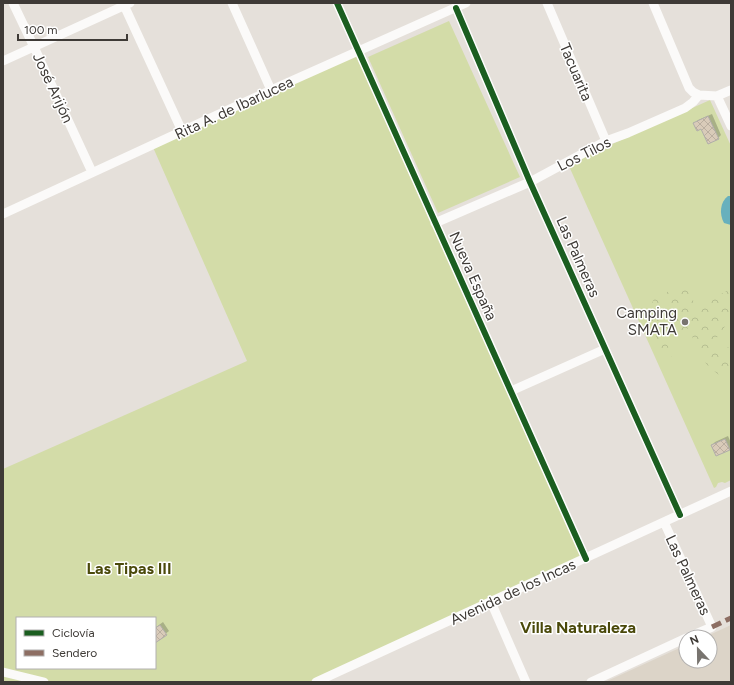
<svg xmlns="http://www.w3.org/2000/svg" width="734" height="685" font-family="Figtree,sans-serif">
	<defs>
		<pattern id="forest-crowns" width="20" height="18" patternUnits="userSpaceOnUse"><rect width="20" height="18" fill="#d3dca8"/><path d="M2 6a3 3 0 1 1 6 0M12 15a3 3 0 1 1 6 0" fill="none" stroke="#b6be91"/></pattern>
		<pattern id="building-cross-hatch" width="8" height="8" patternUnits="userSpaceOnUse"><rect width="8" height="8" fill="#d9cbb9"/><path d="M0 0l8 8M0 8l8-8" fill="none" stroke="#bbafa0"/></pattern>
	</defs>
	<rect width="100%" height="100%" fill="#e5e0da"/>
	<path fill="#dcd4c8" d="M 731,625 L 731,682 L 605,682 L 686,645 L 686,661 L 710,661 L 710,637 L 705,637 Z"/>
	<path fill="#d3dca8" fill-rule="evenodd" d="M 449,21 L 520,177 L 438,213 L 368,57 Z
		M 358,52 L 586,559 L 316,682 L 3,682 L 3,469 L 247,361 L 152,145 ZM 17,618 L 155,618 L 155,668 L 17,668 Z
		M 710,100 L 731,146 L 731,480 L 725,483 L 722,482 L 718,483 L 716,487 L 714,488 L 568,164 Z"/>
	<path fill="url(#forest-crowns)" d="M 684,283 L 696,306 L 731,289 L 731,324 L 726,325 L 716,339 L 717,352 L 731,346 L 731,377 L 724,379 L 709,367 L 699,355 L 689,328 L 665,338 L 673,361 L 668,362 L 646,315 L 654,299 Z"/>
	<path fill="#68b0bd" d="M 728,196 L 731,196 L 731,225 L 724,223 C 719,214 720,202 728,196 Z"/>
	<path fill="#0003" d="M 712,114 L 721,135 L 718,138 L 695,123 L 698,120 Z
		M 728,436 L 731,443 L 731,448 L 716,455 L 712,445 L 715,442 Z
		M 163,622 L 169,631 L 155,642 L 155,628 Z"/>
	<path fill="url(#building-cross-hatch)" stroke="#b1aeaa" d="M 708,116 L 719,139 L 708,144 L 701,129 L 697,131 L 693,123 Z
		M 725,439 L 730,450 L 716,456 L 711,445 Z
		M 160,625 L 167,635 L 155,643 L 155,628 Z"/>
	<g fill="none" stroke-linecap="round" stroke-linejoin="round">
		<path stroke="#fbfaf9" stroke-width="9" d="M 13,3 L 34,47 L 92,172
			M 123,3 L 182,131
			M 232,3 L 271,90
			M 337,3 L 586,559
			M 547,3 L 606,141
			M 653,3 L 689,88 L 693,92 L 699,95 L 717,96 L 731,90
			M 456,8 L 530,182 L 680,515
			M 3,61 L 130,3
			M 717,96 L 731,126
			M 3,214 L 271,90 L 466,3
			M 435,223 L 530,182 L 606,141 L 628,133 L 685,108 L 693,102 L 699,95
			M 511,391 L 605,349
			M 664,522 L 712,627 L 689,637
			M 491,602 L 526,682
			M 3,672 L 44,682
			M 316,682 L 731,491
			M 591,682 L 686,638"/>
		<path stroke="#8d6e63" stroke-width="5" stroke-dasharray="10 5" stroke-linecap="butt" d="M 712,627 L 731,618"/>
		<g stroke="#fff" stroke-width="8">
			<path id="cycleway" d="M 337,3 L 586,559
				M 456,8 L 530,182 L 680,515"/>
		</g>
		<use href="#cycleway" stroke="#1b5e20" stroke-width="6"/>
	</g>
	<circle fill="#78746f" stroke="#fff" stroke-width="1.5" cx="685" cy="322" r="4"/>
	<g text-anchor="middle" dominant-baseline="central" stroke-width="3" stroke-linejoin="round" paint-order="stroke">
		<g font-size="15" fill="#3e3a36" stroke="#fff">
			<text transform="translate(576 72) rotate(67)">Tacuarita</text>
			<text transform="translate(53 88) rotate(65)">José Arijón</text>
			<text transform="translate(234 108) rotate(-25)">Rita A. de Ibarlucea</text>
			<text transform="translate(584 154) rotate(-27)">Los Tilos</text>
			<text transform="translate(578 257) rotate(66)">Las Palmeras</text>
			<text transform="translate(473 276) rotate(66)">Nueva España</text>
			<text transform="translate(688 575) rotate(65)">Las Palmeras</text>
			<text transform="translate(513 592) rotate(-25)">Avenida de los Incas</text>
		</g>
		<g font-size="15" fill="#3e3a36" stroke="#fff" text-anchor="end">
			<text x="677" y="313">Camping<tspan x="677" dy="17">SMATA</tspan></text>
		</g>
		<g font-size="16" font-weight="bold" fill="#4a490a" stroke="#fff">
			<text x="129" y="568">Las Tipas III</text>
			<text x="578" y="627">Villa Naturaleza</text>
		</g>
	</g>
	<rect width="734" height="685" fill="none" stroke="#3e3a36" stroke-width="8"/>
	<rect x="16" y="617" width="140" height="52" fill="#ffffff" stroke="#b2b0af"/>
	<rect x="24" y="630" width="20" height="6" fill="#1b5e20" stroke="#b2b0af"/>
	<text x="52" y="637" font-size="12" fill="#3e3a36">Ciclovía</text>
	<rect x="24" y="650" width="20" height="6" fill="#8d6e63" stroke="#b2b0af"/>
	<text x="52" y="657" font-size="12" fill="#3e3a36">Sendero</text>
	<g transform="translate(698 649) rotate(338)"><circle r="19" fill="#ffffff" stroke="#b2b0af"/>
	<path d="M0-3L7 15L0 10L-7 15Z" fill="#78746f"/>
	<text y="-6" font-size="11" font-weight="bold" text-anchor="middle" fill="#3e3a36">N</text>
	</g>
	<path d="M18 34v6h109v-6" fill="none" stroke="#3e3a36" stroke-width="2"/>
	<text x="24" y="34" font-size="12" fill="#3e3a36" stroke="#ffffff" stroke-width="3" paint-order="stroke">100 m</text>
</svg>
